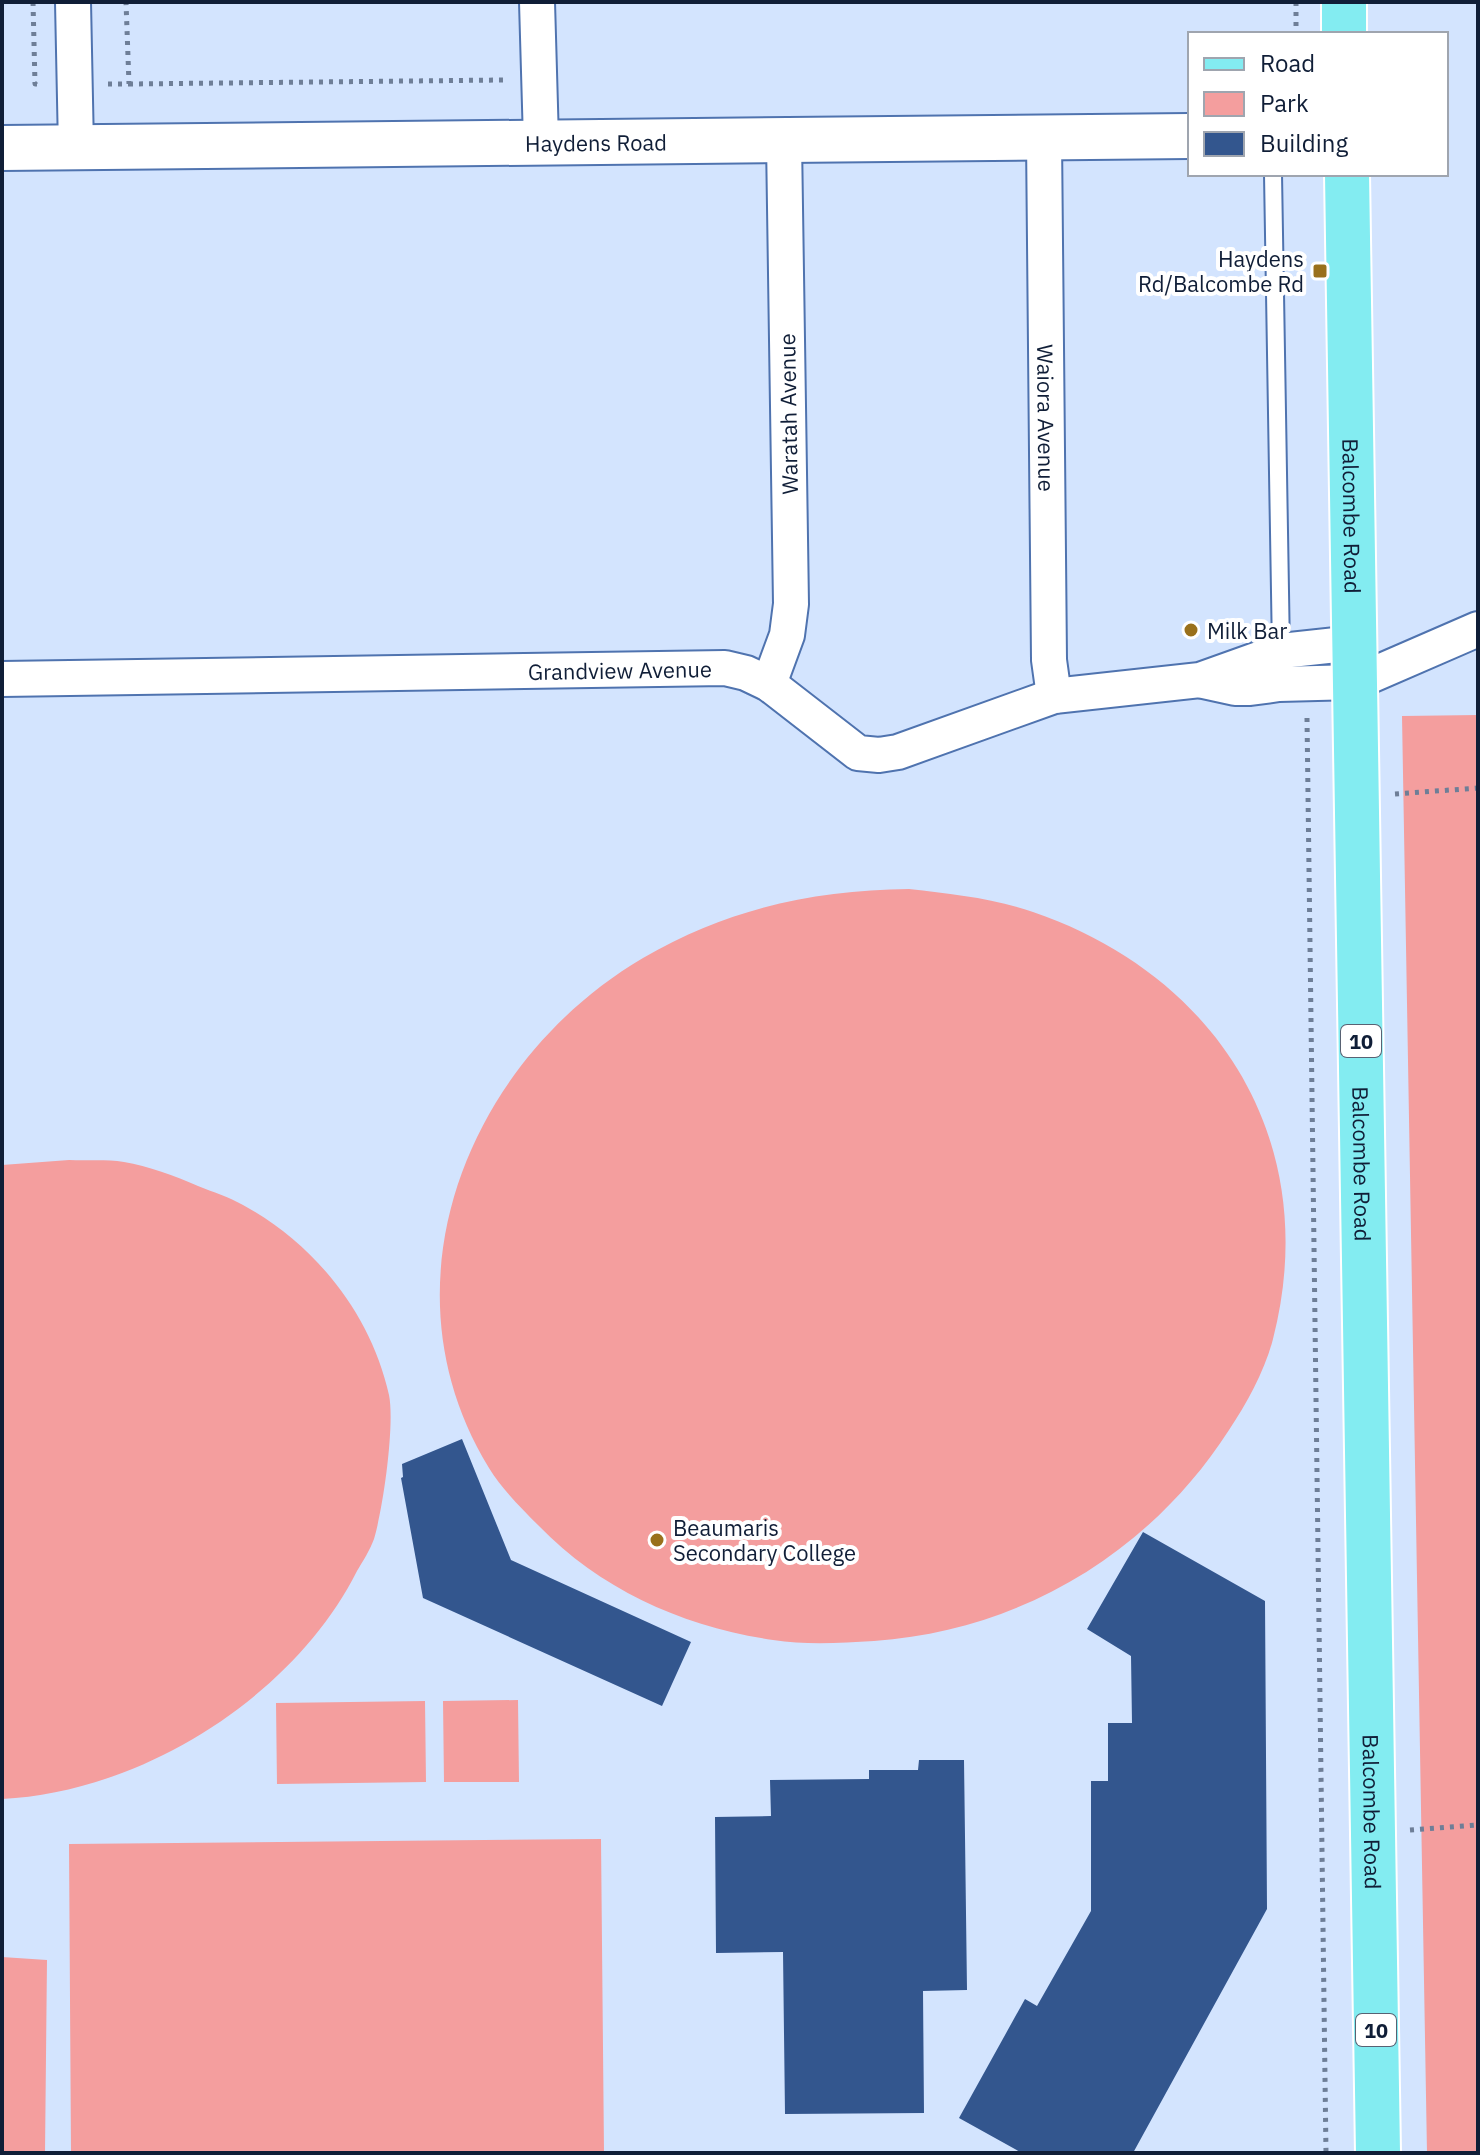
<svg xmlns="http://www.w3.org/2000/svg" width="1480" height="2155" font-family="'IBM Plex Sans',sans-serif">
	<rect width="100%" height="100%" fill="#d3e4fe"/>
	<path fill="#f49e9e" d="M 1478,715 L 1478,2153 L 1427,2153 L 1402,716 Z
		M 909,889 C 951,894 993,898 1033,912 C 1220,976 1323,1144 1273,1339 C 1265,1370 1247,1403 1229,1430 C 1150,1553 1020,1631 874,1641 C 840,1643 806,1645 773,1640 C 684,1627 601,1590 539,1526 C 521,1508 502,1489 489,1468 C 377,1285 468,1061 643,958 C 727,909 813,890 909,889 Z
		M 69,1160 C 87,1161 106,1159 124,1162 C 148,1166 175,1176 198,1186 C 213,1192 229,1197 243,1205 C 315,1244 371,1314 389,1395 C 395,1425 383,1509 374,1539 C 370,1550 363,1561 357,1571 C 294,1696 143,1792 2,1799 L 2,1165 Z
		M 518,1700 L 519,1782 L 444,1782 L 443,1701 Z
		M 425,1701 L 426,1782 L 277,1784 L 276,1703 Z
		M 601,1839 L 604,2153 L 71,2153 L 69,1844 Z
		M 2,1957 L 47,1960 L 45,2153 L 2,2153 Z"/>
	<path fill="#33568e" d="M 462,1439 L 511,1560 L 691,1642 L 662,1706 L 423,1598 L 401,1478 L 403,1477 L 402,1464 Z
		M 1143,1532 L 1265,1601 L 1267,1909 L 1133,2153 L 1022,2153 L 959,2118 L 1025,1999 L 1037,2006 L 1091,1911 L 1091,1781 L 1108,1781 L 1108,1723 L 1132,1723 L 1131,1656 L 1087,1629 Z
		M 919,1760 L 964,1760 L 967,1990 L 923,1991 L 924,2113 L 785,2114 L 783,1952 L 716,1953 L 715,1817 L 771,1816 L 770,1780 L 869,1779 L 869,1770 L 918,1770 Z"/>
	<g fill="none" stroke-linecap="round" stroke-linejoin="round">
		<g stroke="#4f73af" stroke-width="20">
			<path id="lane" d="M 1273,174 L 1281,651"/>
		</g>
		<g stroke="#4f73af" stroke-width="38">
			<g id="street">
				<path d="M 73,2 L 76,148"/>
				<path d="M 537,2 L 541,141"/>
				<path id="s1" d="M 1044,138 L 1049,660 L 1054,696"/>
				<path id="s2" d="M 2,679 L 725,668 L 746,673 L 769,684 L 858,753 L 879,755 L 898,752 L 1054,696 L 1200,680 L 1281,651 L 1355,643"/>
				<path d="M 1203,681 L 1235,688 L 1250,688 L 1279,684 L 1356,682 L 1478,629"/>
				<path d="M 769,684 L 787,635 L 791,604 L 784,141"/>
			</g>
		</g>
		<g stroke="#4f73af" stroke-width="48">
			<g id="secondary">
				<path id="s3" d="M 2,148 L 1190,136"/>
			</g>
		</g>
		<g stroke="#fff" stroke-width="48">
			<g id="primary">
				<path d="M 1344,2 L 1344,34"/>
				<path id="s4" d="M 1347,174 L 1378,2153"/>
			</g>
		</g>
		<path stroke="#6e7e97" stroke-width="5" stroke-dasharray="4 6" stroke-linecap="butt" d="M 33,2 L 35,84 L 42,84
			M 1296,2 L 1296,34
			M 108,84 L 129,84 L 126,2
			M 129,84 L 504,80
			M 1307,718 L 1326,2153
			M 1395,794 L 1478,788
			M 1410,1830 L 1478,1825"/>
		<use href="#lane" stroke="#fff" stroke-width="16"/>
		<use href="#street" stroke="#fff" stroke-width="34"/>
		<use href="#secondary" stroke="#fff" stroke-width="44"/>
		<use href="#primary" stroke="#83ecf1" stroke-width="44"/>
	</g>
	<g fill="#99701c" stroke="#fff" stroke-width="3">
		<rect x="1312" y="263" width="16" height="16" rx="4"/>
		<circle cx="1191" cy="630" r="8"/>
		<circle cx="657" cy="1540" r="8"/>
	</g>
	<g text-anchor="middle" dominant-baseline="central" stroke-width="8" stroke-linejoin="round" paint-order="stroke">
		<g fill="#fff" stroke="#586273" stroke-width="2">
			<rect x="1341" y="1025" width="40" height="32" rx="6"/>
			<rect x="1356" y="2014" width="40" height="32" rx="6"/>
		</g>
		<g font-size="20" font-weight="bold" fill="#101e37">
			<text x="1361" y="1041">10</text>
			<text x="1376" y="2030">10</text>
		</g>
		<g font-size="22" fill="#101e37" stroke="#fff">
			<text stroke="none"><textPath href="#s3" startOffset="594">Haydens Road</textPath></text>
			<text transform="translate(788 414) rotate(-91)">Waratah Avenue</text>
			<text stroke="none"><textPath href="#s1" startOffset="280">Waiora Avenue</textPath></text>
			<text stroke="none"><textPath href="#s4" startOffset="342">Balcombe Road</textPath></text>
			<text stroke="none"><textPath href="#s2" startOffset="618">Grandview Avenue</textPath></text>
			<text stroke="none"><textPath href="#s4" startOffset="990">Balcombe Road</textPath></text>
			<text stroke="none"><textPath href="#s4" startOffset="1638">Balcombe Road</textPath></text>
		</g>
		<g font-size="22" fill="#101e37" stroke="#fff" text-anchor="start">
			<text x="1304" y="258" text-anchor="end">Haydens<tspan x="1304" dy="25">Rd/Balcombe Rd</tspan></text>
			<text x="1207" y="630">Milk Bar</text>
			<text x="673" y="1527">Beaumaris<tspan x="673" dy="25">Secondary College</tspan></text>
		</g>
	</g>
	<rect width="1480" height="2155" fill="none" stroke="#101e37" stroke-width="8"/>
	<rect x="1188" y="32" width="260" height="144" fill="#ffffff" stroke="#9fa5af" stroke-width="2"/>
	<rect x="1204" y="58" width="40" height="12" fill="#83ecf1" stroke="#9fa5af" stroke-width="2"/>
	<text x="1260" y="72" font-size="24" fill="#101e37">Road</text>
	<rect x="1204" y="92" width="40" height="24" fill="#f49e9e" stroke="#9fa5af" stroke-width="2"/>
	<text x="1260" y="112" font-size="24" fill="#101e37">Park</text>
	<rect x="1204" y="132" width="40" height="24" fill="#33568e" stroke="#9fa5af" stroke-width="2"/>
	<text x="1260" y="152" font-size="24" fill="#101e37">Building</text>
</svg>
